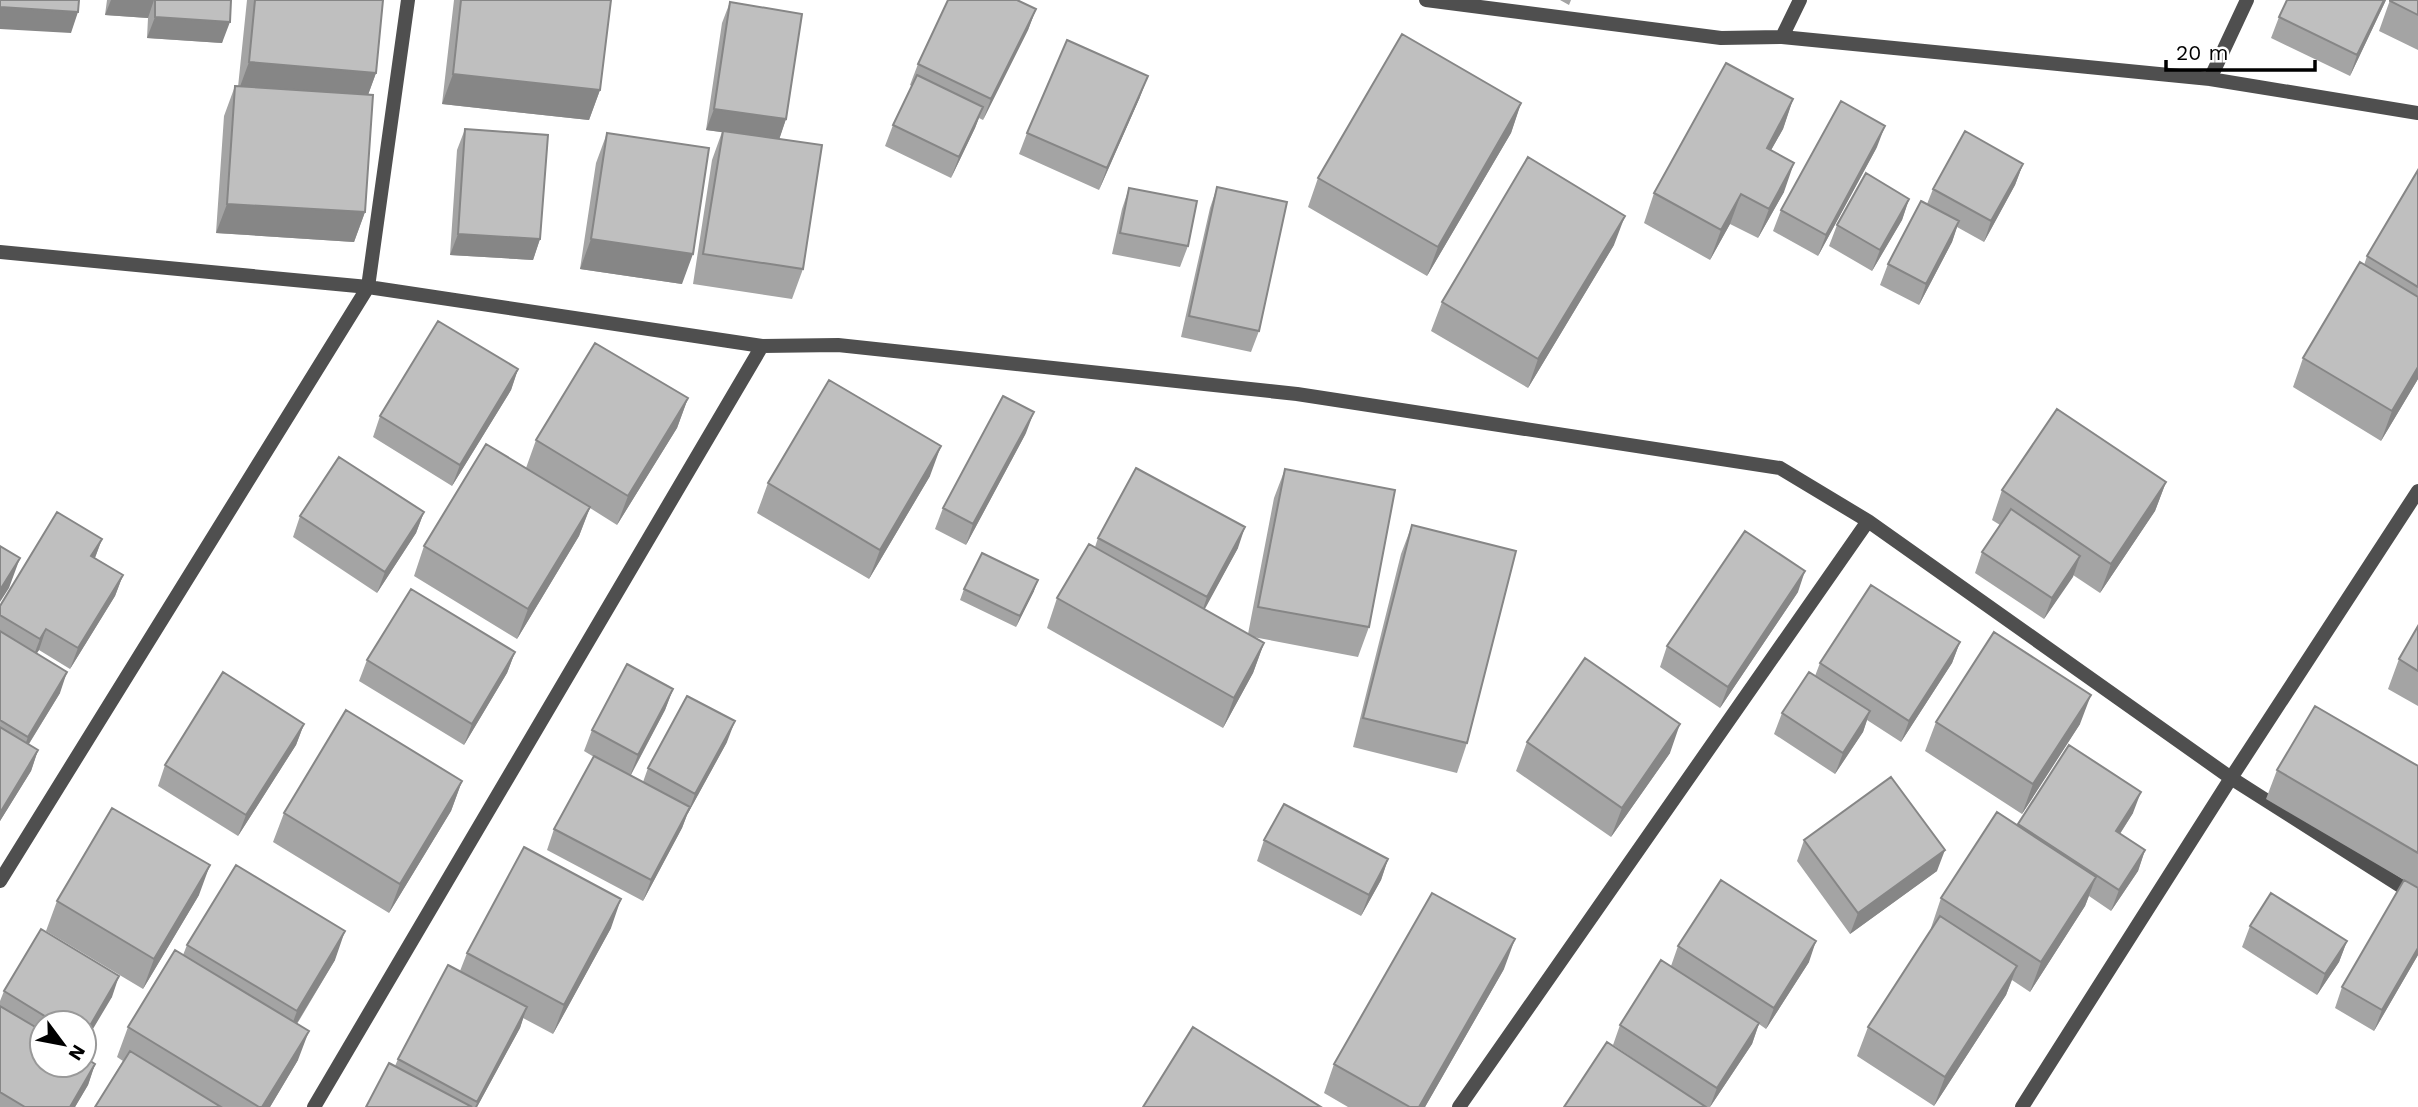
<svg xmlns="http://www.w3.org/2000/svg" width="2418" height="1107" font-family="'Work Sans',sans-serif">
	<rect width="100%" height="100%" fill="#fff"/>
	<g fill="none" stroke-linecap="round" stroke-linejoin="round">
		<path stroke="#4f4f4f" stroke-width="14" d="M 1426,0 L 1721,38 L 1782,37 L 2210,79 L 2418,113
			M 1782,37 L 1800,0
			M 2210,79 L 2247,0
			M 0,252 L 368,287 L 762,346
			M 0,881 L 368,287 L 408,0
			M 314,1107 L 762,346 L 838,345 L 1297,394 L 1780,468 L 1868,521 L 2231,778 L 2418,897
			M 1459,1107 L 1868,521
			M 2022,1107 L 2231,778 L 2418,491"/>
	</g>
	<path fill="#a4a4a4" d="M 107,0 L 231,0 L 222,43 L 147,38 L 148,18 L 105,15 Z
		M 247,0 L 383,0 L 376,73 L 368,95 L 365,212 L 354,242 L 216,233 L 224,116 L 235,86 L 238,87 Z
		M 454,0 L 611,0 L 600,90 L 589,120 L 442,104 Z
		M 1560,0 L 1571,0 L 1569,5 Z
		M 2386,0 L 2350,76 L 2271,38 L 2279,17 Z
		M 2390,0 L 2418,0 L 2418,50 L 2379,31 Z
		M 730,2 L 786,119 L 779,139 L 803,269 L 792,299 L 693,284 L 712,160 L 722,132 L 706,130 L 722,23 Z
		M 1036,9 L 1028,30 L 983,120 L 979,118 L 975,128 L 951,178 L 885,146 L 893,125 L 912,86 L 910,85 L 918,64 Z
		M 1140,97 L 1099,190 L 1019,154 L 1027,133 Z
		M 1793,99 L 1783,129 L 1771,150 L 1784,192 L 1758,238 L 1730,224 L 1710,260 L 1644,223 L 1654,193 Z
		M 1521,103 L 1511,133 L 1427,276 L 1308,207 L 1318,178 Z
		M 465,129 L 540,239 L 533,260 L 450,255 L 457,150 Z
		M 607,133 L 682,284 L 580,269 L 596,163 Z
		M 1877,147 L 1818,256 L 1773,231 L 1781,210 Z
		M 2023,164 L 2015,185 L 1984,242 L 1957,227 L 1952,242 L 1919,305 L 1880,285 L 1888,264 L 1927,204 L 1933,189 Z
		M 2418,170 L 2418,379 L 2381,441 L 2293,387 L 2303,358 L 2364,265 L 2367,256 Z
		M 1217,187 L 1259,331 L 1251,352 L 1181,337 L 1210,208 Z
		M 1129,188 L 1188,246 L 1180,267 L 1112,254 L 1122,209 Z
		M 1909,199 L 1902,220 L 1872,271 L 1829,246 L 1837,225 Z
		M 1614,245 L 1528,388 L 1431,331 L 1442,302 Z
		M 518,369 L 511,390 L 452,486 L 373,437 L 380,416 Z
		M 688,398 L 677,428 L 617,525 L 590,508 L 579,536 L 517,639 L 414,576 L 424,546 L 526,468 L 536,440 Z
		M 1026,433 L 966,545 L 935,529 L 943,508 Z
		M 1285,469 L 1369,627 L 1358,657 L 1253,637 L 1264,643 L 1253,673 L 1223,728 L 1047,628 L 1057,598 L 1095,547 L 1098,538 L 1238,548 L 1204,609 L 1248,634 L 1274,498 Z
		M 930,476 L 869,579 L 757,513 L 768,483 Z
		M 2166,482 L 2155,511 L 2100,593 L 2073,575 L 2044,619 L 1975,573 L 1982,552 L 2000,525 L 1992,520 L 2002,490 Z
		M 424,512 L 416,533 L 377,593 L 293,537 L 300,516 Z
		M 1412,525 L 1467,743 L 1457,773 L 1353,747 L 1401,554 Z
		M 102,539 L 95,558 L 123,575 L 115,596 L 70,669 L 39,650 L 37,653 L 60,693 L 29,744 L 38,750 L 31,771 L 0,821 L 0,606 Z
		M 964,589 L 1034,591 L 1016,627 L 960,600 Z
		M 1798,592 L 1720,708 L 1660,667 L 1667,646 Z
		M 2418,626 L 2418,706 L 2388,689 L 2399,659 Z
		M 1960,642 L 1952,663 L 1901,742 L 1867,720 L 1863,732 L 1835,774 L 1774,734 L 1782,713 L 1815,676 L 1820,663 Z
		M 515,652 L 507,673 L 464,745 L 359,681 L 367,660 Z
		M 673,689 L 665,710 L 631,775 L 643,782 L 648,768 L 727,742 L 687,815 L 682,828 L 643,901 L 547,850 L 554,829 L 594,757 L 584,751 L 592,730 Z
		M 1936,722 L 2080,724 L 2022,814 L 1925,751 Z
		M 304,724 L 296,745 L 238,836 L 158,786 L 165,765 Z
		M 1527,742 L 1670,753 L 1611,837 L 1516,771 Z
		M 2069,745 L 2133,813 L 2120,834 L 2145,850 L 2138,871 L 2111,911 L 2089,896 L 2085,906 L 2030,992 L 2012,980 L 2006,995 L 1934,1106 L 1857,1056 L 1868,1027 L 1932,928 L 1931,928 L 1941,898 L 2017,825 Z
		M 2418,766 L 2418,955 L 2374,1031 L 2335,1008 L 2342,987 L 2404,880 L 2266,799 L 2277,770 Z
		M 462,781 L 451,811 L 389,913 L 273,842 L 284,813 Z
		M 1264,840 L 1388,859 L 1381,880 L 1361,916 L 1257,861 Z
		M 1804,840 L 1937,871 L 1850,934 L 1797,861 Z
		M 199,895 L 143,989 L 46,931 L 57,901 Z
		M 2250,926 L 2347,941 L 2339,962 L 2317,995 L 2242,947 Z
		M 611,928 L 553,1034 L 523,1018 L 520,1028 L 477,1107 L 366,1107 L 395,1066 L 398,1059 L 460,971 L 467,953 Z
		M 187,945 L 335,960 L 297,1024 L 298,1060 L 270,1107 L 95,1107 L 123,1061 L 117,1057 L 128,1027 L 183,955 Z
		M 1678,946 L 1809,962 L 1766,1029 L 1759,1024 L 1752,1044 L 1710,1107 L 1706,1107 L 1613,1045 L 1620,1025 L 1671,966 Z
		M 1504,969 L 1425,1107 L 1348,1107 L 1324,1093 L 1334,1064 Z
		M 4,991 L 112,997 L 84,1023 L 42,1023 L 42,1065 L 95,1064 L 88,1085 L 75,1107 L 0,1107 L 0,1001 Z"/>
	<path fill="#868686" d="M 111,0 L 154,0 L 148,18 L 105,15 Z
		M 2384,0 L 2386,0 L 2350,76 L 2357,55 Z
		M 0,7 L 78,12 L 71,33 L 0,29 Z
		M 1036,9 L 1028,30 L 983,120 L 991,99 Z
		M 155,17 L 230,22 L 222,43 L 147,38 Z
		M 249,62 L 376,73 L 365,103 L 238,92 Z
		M 453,74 L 600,90 L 589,120 L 442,104 Z
		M 1148,76 L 1140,97 L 1099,190 L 1107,168 Z
		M 1793,99 L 1783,129 L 1756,177 L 1767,148 Z
		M 1521,103 L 1511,133 L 1427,276 L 1438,247 Z
		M 983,107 L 975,128 L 951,178 L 959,157 Z
		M 714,109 L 786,119 L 779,140 L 706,130 Z
		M 1885,126 L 1877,147 L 1818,256 L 1826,235 Z
		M 1794,163 L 1784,192 L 1758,238 L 1769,209 Z
		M 2023,164 L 2015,185 L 1984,242 L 1991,221 Z
		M 1741,194 L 1730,224 L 1710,260 L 1721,230 Z
		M 1909,199 L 1902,220 L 1872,271 L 1880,250 Z
		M 227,204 L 365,212 L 354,242 L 216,233 Z
		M 1625,216 L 1614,245 L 1528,388 L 1538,359 Z
		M 1959,221 L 1952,242 L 1919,305 L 1926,284 Z
		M 458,234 L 540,239 L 533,260 L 450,255 Z
		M 591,239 L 693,254 L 682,284 L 580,269 Z
		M 2418,367 L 2418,379 L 2381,441 L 2392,411 Z
		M 518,369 L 511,390 L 452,486 L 460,465 Z
		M 688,398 L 677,428 L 617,525 L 628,496 Z
		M 1034,412 L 1026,433 L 966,545 L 973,524 Z
		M 941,446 L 930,476 L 869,579 L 880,550 Z
		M 2166,482 L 2155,511 L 2100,593 L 2111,564 Z
		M 590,507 L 579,536 L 517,639 L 528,609 Z
		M 424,512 L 416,533 L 377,593 L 385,572 Z
		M 1245,527 L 1238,548 L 1200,618 L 1207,597 Z
		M 102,539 L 94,560 L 91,556 Z
		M 2080,556 L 2073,577 L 2044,619 L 2052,598 Z
		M 20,558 L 9,588 L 0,602 L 0,590 Z
		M 1805,571 L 1798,592 L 1720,708 L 1728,687 Z
		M 123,575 L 115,596 L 70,669 L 78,648 Z
		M 1038,580 L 1034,591 L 1016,627 L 1020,616 Z
		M 46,629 L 39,650 L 32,660 L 40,639 Z
		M 1960,642 L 1952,663 L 1901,742 L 1909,721 Z
		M 1264,643 L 1253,673 L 1223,728 L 1234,698 Z
		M 515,652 L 507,673 L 464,745 L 472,724 Z
		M 67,672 L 60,693 L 20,758 L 28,737 Z
		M 673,689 L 665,710 L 630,776 L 638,755 Z
		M 2091,695 L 2080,724 L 2022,814 L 2033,784 Z
		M 1870,711 L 1863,732 L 1835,774 L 1843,753 Z
		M 735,721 L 727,742 L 687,815 L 695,794 Z
		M 304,724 L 296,745 L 238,836 L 246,815 Z
		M 1680,724 L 1670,753 L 1611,837 L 1622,808 Z
		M 38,750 L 31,771 L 0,821 L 0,813 Z
		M 462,781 L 451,811 L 389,913 L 400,884 Z
		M 2141,792 L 2133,813 L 2108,852 L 2116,831 Z
		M 690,807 L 682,828 L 643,901 L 651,880 Z
		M 1945,850 L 1937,871 L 1850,934 L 1858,913 Z
		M 2145,850 L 2138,871 L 2111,911 L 2119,890 Z
		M 1388,859 L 1381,880 L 1361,916 L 1369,895 Z
		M 210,865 L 199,895 L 143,989 L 154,959 Z
		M 2096,877 L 2085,906 L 2030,992 L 2041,962 Z
		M 621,899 L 611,928 L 553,1034 L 564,1005 Z
		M 345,931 L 335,960 L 286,1041 L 297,1011 Z
		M 1515,939 L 1504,969 L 1425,1107 L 1419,1107 Z
		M 1816,941 L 1809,962 L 1766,1029 L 1774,1008 Z
		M 2347,941 L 2339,962 L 2317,995 L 2325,974 Z
		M 2418,948 L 2418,955 L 2374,1031 L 2382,1010 Z
		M 2017,966 L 2006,995 L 1934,1106 L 1945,1077 Z
		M 119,976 L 112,997 L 84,1044 L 84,1036 Z
		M 527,1007 L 520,1028 L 477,1107 L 475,1107 Z
		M 1759,1023 L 1752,1044 L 1710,1107 L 1717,1088 Z
		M 309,1031 L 298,1060 L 270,1107 L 262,1107 Z
		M 95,1064 L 88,1085 L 75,1107 L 70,1107 Z"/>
	<path fill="#bfbfbf" stroke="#868686" stroke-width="2" d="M 0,0 L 79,0 L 78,12 L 0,7 Z
		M 155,0 L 231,0 L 230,22 L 155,17 Z
		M 255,0 L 383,0 L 376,73 L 249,62 Z
		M 461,0 L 611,0 L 600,90 L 453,74 Z
		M 948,0 L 1017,0 L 1036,9 L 991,99 L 918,64 Z
		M 2287,0 L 2384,0 L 2357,55 L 2279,17 Z
		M 2390,0 L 2418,0 L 2418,15 L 2390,1 Z
		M 730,2 L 802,14 L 786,119 L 714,109 Z
		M 1402,34 L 1521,103 L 1438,247 L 1318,178 Z
		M 1067,40 L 1148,76 L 1107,168 L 1027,133 Z
		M 1726,63 L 1793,99 L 1767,148 L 1794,163 L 1769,209 L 1741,194 L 1721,230 L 1654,193 Z
		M 917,75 L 983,107 L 959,157 L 893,125 Z
		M 235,86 L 373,95 L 365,212 L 227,204 Z
		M 1841,101 L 1885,126 L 1826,235 L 1781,210 Z
		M 465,129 L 548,135 L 540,239 L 458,234 Z
		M 723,131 L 822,145 L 803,269 L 703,254 Z
		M 1965,131 L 2023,164 L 1991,221 L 1933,189 Z
		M 607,133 L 709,148 L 693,254 L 591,239 Z
		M 1528,157 L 1625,216 L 1538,359 L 1442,302 Z
		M 2418,170 L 2418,287 L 2367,256 Z
		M 1866,173 L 1909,199 L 1880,250 L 1837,225 Z
		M 1217,187 L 1287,202 L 1259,331 L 1189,316 Z
		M 1129,188 L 1197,201 L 1188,246 L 1120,233 Z
		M 1921,201 L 1959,221 L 1926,284 L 1888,264 Z
		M 2360,262 L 2418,297 L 2418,367 L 2392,411 L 2303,358 Z
		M 438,321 L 518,369 L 460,465 L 380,416 Z
		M 595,343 L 688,398 L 628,496 L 536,440 Z
		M 829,380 L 941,446 L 880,550 L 768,483 Z
		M 1003,396 L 1034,412 L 973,524 L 943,508 Z
		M 2057,409 L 2166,482 L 2111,564 L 2002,490 Z
		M 486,444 L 590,507 L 528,609 L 424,546 Z
		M 339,457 L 424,512 L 385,572 L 300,516 Z
		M 1136,468 L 1245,527 L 1207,597 L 1098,538 Z
		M 1285,469 L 1395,490 L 1369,627 L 1258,607 Z
		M 2011,509 L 2080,556 L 2052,598 L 1982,552 Z
		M 57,512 L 102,539 L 91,556 L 123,575 L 78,648 L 46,629 L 40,639 L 0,615 L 0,606 Z
		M 1412,525 L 1516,551 L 1467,743 L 1363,718 Z
		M 1745,531 L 1805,571 L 1728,687 L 1667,646 Z
		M 1089,544 L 1264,643 L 1234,698 L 1057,598 Z
		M 0,546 L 20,558 L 0,590 Z
		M 982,553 L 1038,580 L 1020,616 L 964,589 Z
		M 1871,585 L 1960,642 L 1909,721 L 1820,663 Z
		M 411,589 L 515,652 L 472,724 L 367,660 Z
		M 2418,626 L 2418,671 L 2399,659 Z
		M 0,631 L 67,672 L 28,737 L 0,720 Z
		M 1994,632 L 2091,695 L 2033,784 L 1936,722 Z
		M 1585,658 L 1680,724 L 1622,808 L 1527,742 Z
		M 627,664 L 673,689 L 638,755 L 592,730 Z
		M 223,672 L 304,724 L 246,815 L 165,765 Z
		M 1809,672 L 1870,711 L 1843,753 L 1782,713 Z
		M 687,696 L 735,721 L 695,794 L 648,768 Z
		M 2315,706 L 2418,766 L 2418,853 L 2277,770 Z
		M 346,710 L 462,781 L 400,884 L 284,813 Z
		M 0,727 L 38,750 L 0,813 Z
		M 2069,745 L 2141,792 L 2116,831 L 2145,850 L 2119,890 L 2018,824 Z
		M 594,756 L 690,807 L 651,880 L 554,829 Z
		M 1891,777 L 1945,850 L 1858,913 L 1804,840 Z
		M 1284,804 L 1388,859 L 1369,895 L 1264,840 Z
		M 112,808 L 210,865 L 154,959 L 57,901 Z
		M 1997,812 L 2096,877 L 2041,962 L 1941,898 Z
		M 524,847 L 621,899 L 564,1005 L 467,953 Z
		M 236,865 L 345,931 L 297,1011 L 187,945 Z
		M 1721,880 L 1816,941 L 1774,1008 L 1678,946 Z
		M 2404,880 L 2418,888 L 2418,948 L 2382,1010 L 2342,987 Z
		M 1432,893 L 1515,939 L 1419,1107 L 1410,1107 L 1334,1064 Z
		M 2271,893 L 2347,941 L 2325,974 L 2250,926 Z
		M 1940,916 L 2017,966 L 1945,1077 L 1868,1027 Z
		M 41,929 L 119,976 L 84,1036 L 84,1023 L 56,1023 L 4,991 Z
		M 175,950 L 309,1031 L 262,1107 L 259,1107 L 128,1027 Z
		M 1661,960 L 1759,1023 L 1717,1088 L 1620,1025 Z
		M 448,965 L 527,1007 L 477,1102 L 398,1059 Z
		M 0,1006 L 42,1031 L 42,1065 L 84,1065 L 84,1057 L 95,1064 L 70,1107 L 25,1107 L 0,1092 Z
		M 1193,1027 L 1321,1107 L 1143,1107 Z
		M 1607,1042 L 1706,1107 L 1564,1107 Z
		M 130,1051 L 221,1107 L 95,1107 Z
		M 389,1063 L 472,1107 L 366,1107 Z"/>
	<g transform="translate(63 1044) rotate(122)"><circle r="33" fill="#ffffff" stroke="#999999" stroke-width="2"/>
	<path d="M0-5L12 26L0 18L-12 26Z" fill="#000000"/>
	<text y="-10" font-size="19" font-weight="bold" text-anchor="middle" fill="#000000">N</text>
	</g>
	<path d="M2166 60v10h149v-10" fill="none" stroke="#000000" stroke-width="3.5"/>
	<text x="2176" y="60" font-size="21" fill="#000000" stroke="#ffffff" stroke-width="5" paint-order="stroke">20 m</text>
</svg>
